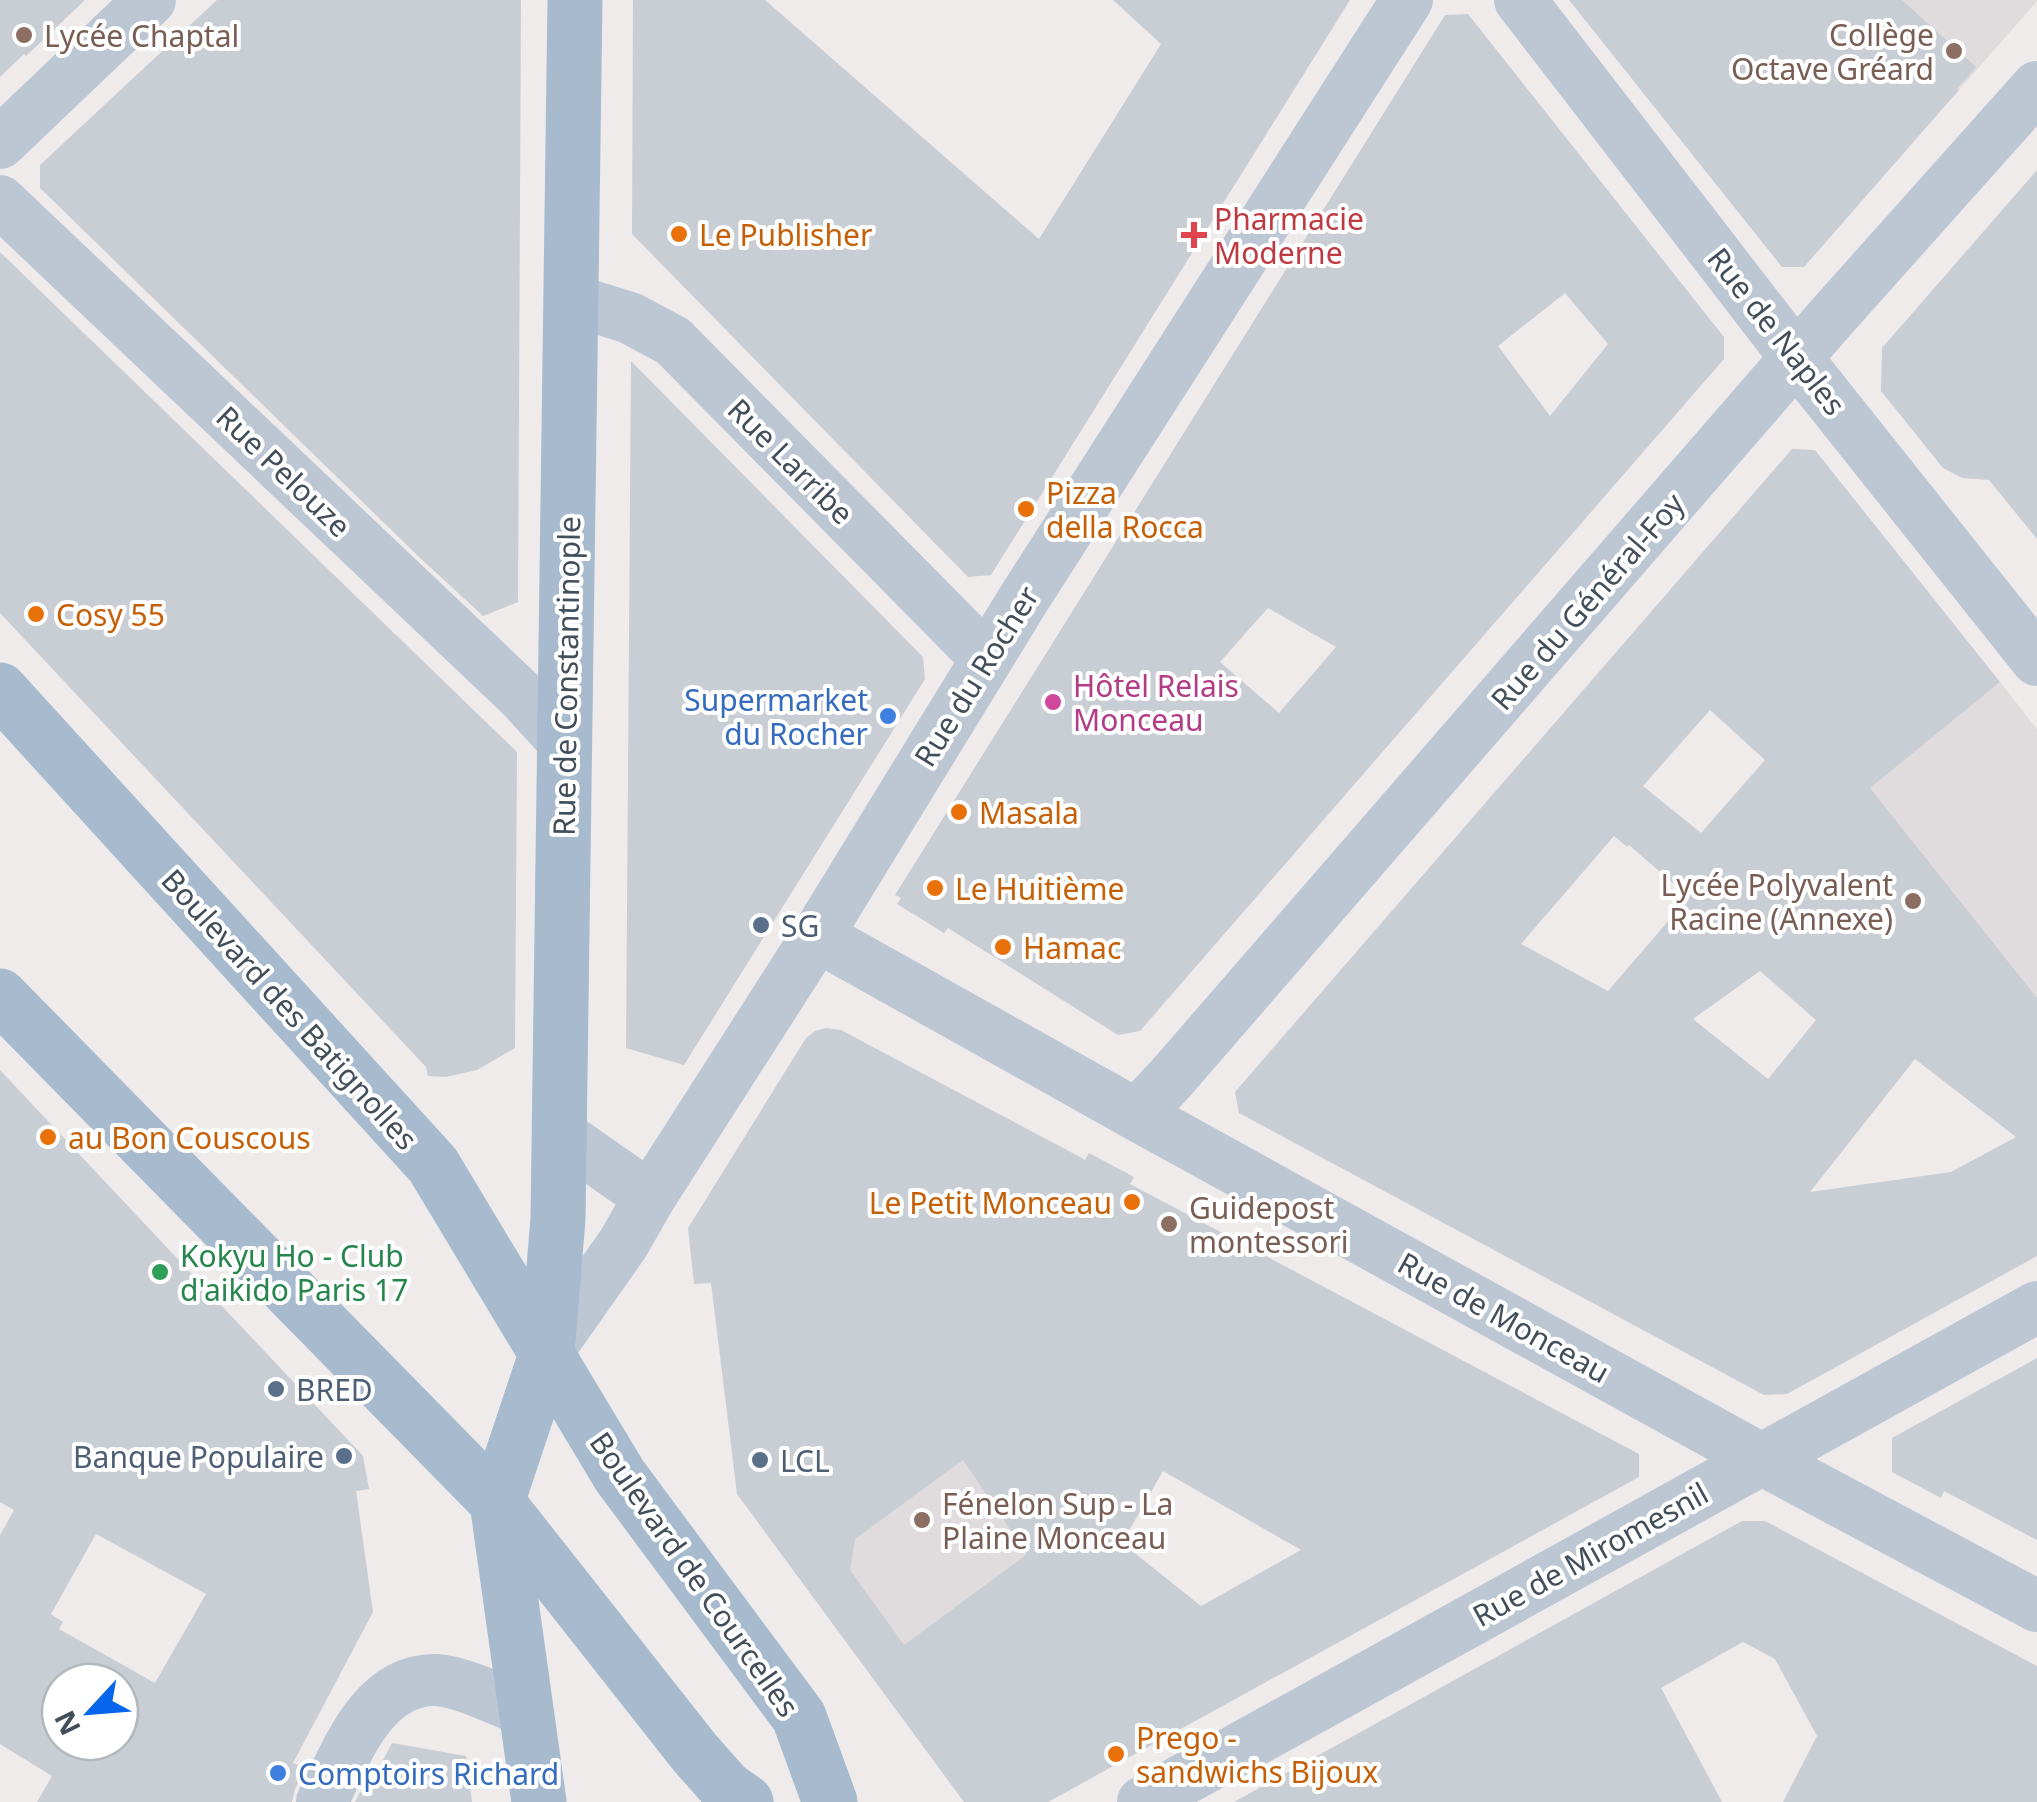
<svg xmlns="http://www.w3.org/2000/svg" width="2037" height="1802" font-family="'Noto Sans',sans-serif">
	<rect width="100%" height="100%" fill="#efebeb"/>
	<path fill="#e0dcdd" d="M 1857,0 L 2037,0 L 2037,1 L 1959,90 Z
		M 2000,682 L 2037,729 L 2037,1067 L 1758,877 Z
		M 938,1082 L 1083,1158 L 972,1363 L 1083,1513 L 904,1645 L 761,1526 Z"/>
	<path fill="#c9cdd4" fill-rule="evenodd" d="M 0,0 L 85,0 L 26,56 L 24,54 L 0,77 Z
		M 217,0 L 521,0 L 518,602 L 483,616 L 417,555 L 40,188 L 40,165 Z
		M 633,0 L 765,0 L 1039,239 L 1161,44 L 1113,0 L 1350,0 L 991,575 L 968,577 L 632,234 Z
		M 1569,0 L 1902,0 L 1976,67 L 1957,89 L 1959,90 L 1804,267 L 1782,267 Z
		M 1468,14 L 1724,337 L 1724,359 L 1140,1031 L 1118,1035 L 948,928 L 944,933 L 897,904 L 901,898 L 895,895 L 1445,15 ZM 1565,293 L 1608,344 L 1550,416 L 1498,346 ZM 1268,608 L 1336,647 L 1279,713 L 1220,662 Z
		M 2037,170 L 2037,539 L 1989,480 L 1962,478 L 1943,468 L 1881,391 L 1882,348 Z
		M 0,252 L 517,752 L 515,1048 L 477,1070 L 446,1077 L 428,1076 L 426,1067 L 0,613 Z
		M 631,361 L 923,657 L 925,679 L 684,1065 L 626,1048 Z
		M 1792,449 L 1815,450 L 2000,682 L 1870,788 L 2037,998 L 2037,1256 L 1787,1394 L 1764,1395 L 1239,1113 L 1235,1092 ZM 1710,710 L 1765,760 L 1701,833 L 1643,786 ZM 1614,836 L 1627,847 L 1629,845 L 1689,897 L 1608,991 L 1521,944 ZM 1760,971 L 1816,1020 L 1768,1079 L 1693,1019 ZM 1915,1059 L 2016,1137 L 1951,1172 L 1810,1192 Z
		M 826,1028 L 841,1030 L 1085,1160 L 1089,1153 L 1134,1177 L 1130,1184 L 1639,1454 L 1639,1477 L 1048,1802 L 964,1802 L 737,1494 L 711,1283 L 694,1284 L 688,1228 L 806,1038 L 815,1031 ZM 963,1460 L 1027,1554 L 904,1645 L 850,1570 L 855,1539 ZM 1163,1471 L 1301,1550 L 1201,1606 L 1122,1543 Z
		M 0,1070 L 363,1456 L 369,1489 L 356,1491 L 373,1612 L 293,1763 L 305,1768 L 295,1789 L 292,1802 L 37,1802 L 52,1776 L 0,1744 L 0,1535 L 14,1510 L 0,1502 ZM 96,1534 L 206,1594 L 155,1683 L 59,1629 L 63,1622 L 51,1614 ZM 60,1682 L 120,1682 L 120,1742 L 60,1742 Z
		M 2037,1358 L 2037,1540 L 1944,1491 L 1941,1498 L 1892,1472 L 1892,1438 Z
		M 1742,1521 L 1765,1521 L 2037,1666 L 2037,1802 L 1783,1802 L 1817,1736 L 1775,1659 L 1743,1642 L 1661,1688 L 1722,1802 L 1234,1802 Z
		M 392,1743 L 466,1756 L 472,1802 L 355,1802 L 360,1792 L 365,1794 Z"/>
	<g fill="none" stroke-linecap="round" stroke-linejoin="round">
		<path stroke="#bcc7d3" stroke-width="52" d="M 1520,0 L 1797,359 L 2037,660
			M 0,143 L 150,0
			M 0,201 L 523,697 L 565,743
			M 572,300 L 630,318 L 673,341 L 986,658
			M 817,936 L 1137,1115 L 1761,1459 L 2037,1606
			M 1137,1115 L 1173,1076 L 1828,321 L 2037,87
			M 560,1134 L 650,1197
			M 547,1352 L 623,1244 L 650,1197 L 817,936 L 1023,600 L 1407,0
			M 322,1802 C 346,1754 372,1678 437,1680 C 463,1682 501,1701 525,1711
			M 1143,1802 L 2037,1307"/>
		<path stroke="#a7bace" stroke-width="55" d="M 0,690 L 433,1165 L 620,1476 L 799,1717 L 830,1802
			M 0,996 L 497,1502 L 695,1753 L 726,1788 L 746,1802
			M 539,1802 L 497,1502 L 547,1352 L 558,1219 L 575,0"/>
	</g>
	<g fill="#8d6e63" stroke="#fff" stroke-width="4">
		<circle cx="24" cy="35" r="10"/>
		<circle cx="1954" cy="51" r="10"/>
		<circle cx="1913" cy="901" r="10"/>
		<circle cx="1169" cy="1224" r="10"/>
		<circle cx="922" cy="1520" r="10"/>
	</g>
	<g fill="#e8710a" stroke="#fff" stroke-width="4">
		<circle cx="679" cy="234" r="10"/>
		<circle cx="1026" cy="509" r="10"/>
		<circle cx="36" cy="614" r="10"/>
		<circle cx="959" cy="812" r="10"/>
		<circle cx="935" cy="888" r="10"/>
		<circle cx="1003" cy="947" r="10"/>
		<circle cx="48" cy="1137" r="10"/>
		<circle cx="1132" cy="1202" r="10"/>
		<circle cx="1116" cy="1754" r="10"/>
	</g>
	<path fill="#e0444e" stroke="#fff" stroke-width="4" d="M1189 220h10v10h10v10h-10v10h-10v-10h-10v-10h10z"/>
	<circle fill="#d1479c" stroke="#fff" stroke-width="4" cx="1053" cy="702" r="10"/>
	<g fill="#3f7fe0" stroke="#fff" stroke-width="4">
		<circle cx="888" cy="716" r="10"/>
		<circle cx="278" cy="1773" r="10"/>
	</g>
	<g fill="#5c6f8a" stroke="#fff" stroke-width="4">
		<circle cx="761" cy="925" r="10"/>
		<circle cx="276" cy="1389" r="10"/>
		<circle cx="344" cy="1456" r="10"/>
		<circle cx="760" cy="1460" r="10"/>
	</g>
	<circle fill="#2e9e5b" stroke="#fff" stroke-width="4" cx="160" cy="1272" r="10"/>
	<g text-anchor="middle" dominant-baseline="central" stroke-width="8" stroke-linejoin="round" paint-order="stroke">
		<g font-size="30" fill="#785e54" stroke="#fff" text-anchor="start">
			<text x="1934" y="34" text-anchor="end">Collège<tspan x="1934" dy="34">Octave Gréard</tspan></text>
			<text x="44" y="35">Lycée Chaptal</text>
			<text x="1893" y="884" text-anchor="end">Lycée Polyvalent<tspan x="1893" dy="34">Racine (Annexe)</tspan></text>
			<text x="1189" y="1207">Guidepost<tspan x="1189" dy="34">montessori</tspan></text>
			<text x="942" y="1503">Fénelon Sup - La<tspan x="942" dy="34">Plaine Monceau</tspan></text>
		</g>
		<g font-size="30" fill="#be3a42" stroke="#fff" text-anchor="start">
			<text x="1214" y="218">Pharmacie<tspan x="1214" dy="34">Moderne</tspan></text>
		</g>
		<g font-size="30" fill="#c56008" stroke="#fff" text-anchor="start">
			<text x="699" y="234">Le Publisher</text>
			<text x="1046" y="492">Pizza<tspan x="1046" dy="34">della Rocca</tspan></text>
			<text x="56" y="614">Cosy 55</text>
			<text x="979" y="812">Masala</text>
			<text x="955" y="888">Le Huitième</text>
			<text x="1023" y="947">Hamac</text>
			<text x="68" y="1137">au Bon Couscous</text>
			<text x="1112" y="1202" text-anchor="end">Le Petit Monceau</text>
			<text x="1136" y="1737">Prego -<tspan x="1136" dy="34">sandwichs Bijoux</tspan></text>
		</g>
		<g font-size="30" fill="#424e5a" stroke="#fff">
			<text transform="translate(1777 331) rotate(52)">Rue de Naples</text>
			<text transform="translate(791 461) rotate(45)">Rue Larribe</text>
			<text transform="translate(284 471) rotate(44)">Rue Pelouze</text>
			<text transform="translate(1587 601) rotate(-49)">Rue du Général-Foy</text>
			<text transform="translate(566 676) rotate(-89)">Rue de Constantinople</text>
			<text transform="translate(976 676) rotate(-58)">Rue du Rocher</text>
			<text transform="translate(290 1009) rotate(48)">Boulevard des Batignolles</text>
			<text transform="translate(1504 1317) rotate(29)">Rue de Monceau</text>
			<text transform="translate(1590 1554) rotate(-29)">Rue de Miromesnil</text>
			<text transform="translate(695 1574) rotate(55)">Boulevard de Courcelles</text>
		</g>
		<g font-size="30" fill="#b23c85" stroke="#fff" text-anchor="start">
			<text x="1073" y="685">Hôtel Relais<tspan x="1073" dy="34">Monceau</tspan></text>
		</g>
		<g font-size="30" fill="#366cbe" stroke="#fff" text-anchor="end">
			<text x="868" y="699">Supermarket<tspan x="868" dy="34">du Rocher</tspan></text>
			<text x="298" y="1773" text-anchor="start">Comptoirs Richard</text>
		</g>
		<g font-size="30" fill="#4e5e75" stroke="#fff" text-anchor="start">
			<text x="781" y="925">SG</text>
			<text x="296" y="1389">BRED</text>
			<text x="324" y="1456" text-anchor="end">Banque Populaire</text>
			<text x="780" y="1460">LCL</text>
		</g>
		<g font-size="30" fill="#27864d" stroke="#fff" text-anchor="start">
			<text x="180" y="1255">Kokyu Ho - Club<tspan x="180" dy="34">d'aikido Paris 17</tspan></text>
		</g>
	</g>
	<g transform="translate(90 1712) rotate(244)"><circle r="48" fill="#ffffff" stroke="#b3b8bd" stroke-width="2.5"/>
	<path d="M0-8L18 38L0 25L-18 38Z" fill="#0665ed"/>
	<text y="-15" font-size="28" font-weight="bold" text-anchor="middle" fill="#424e5a">N</text>
	</g>
</svg>
